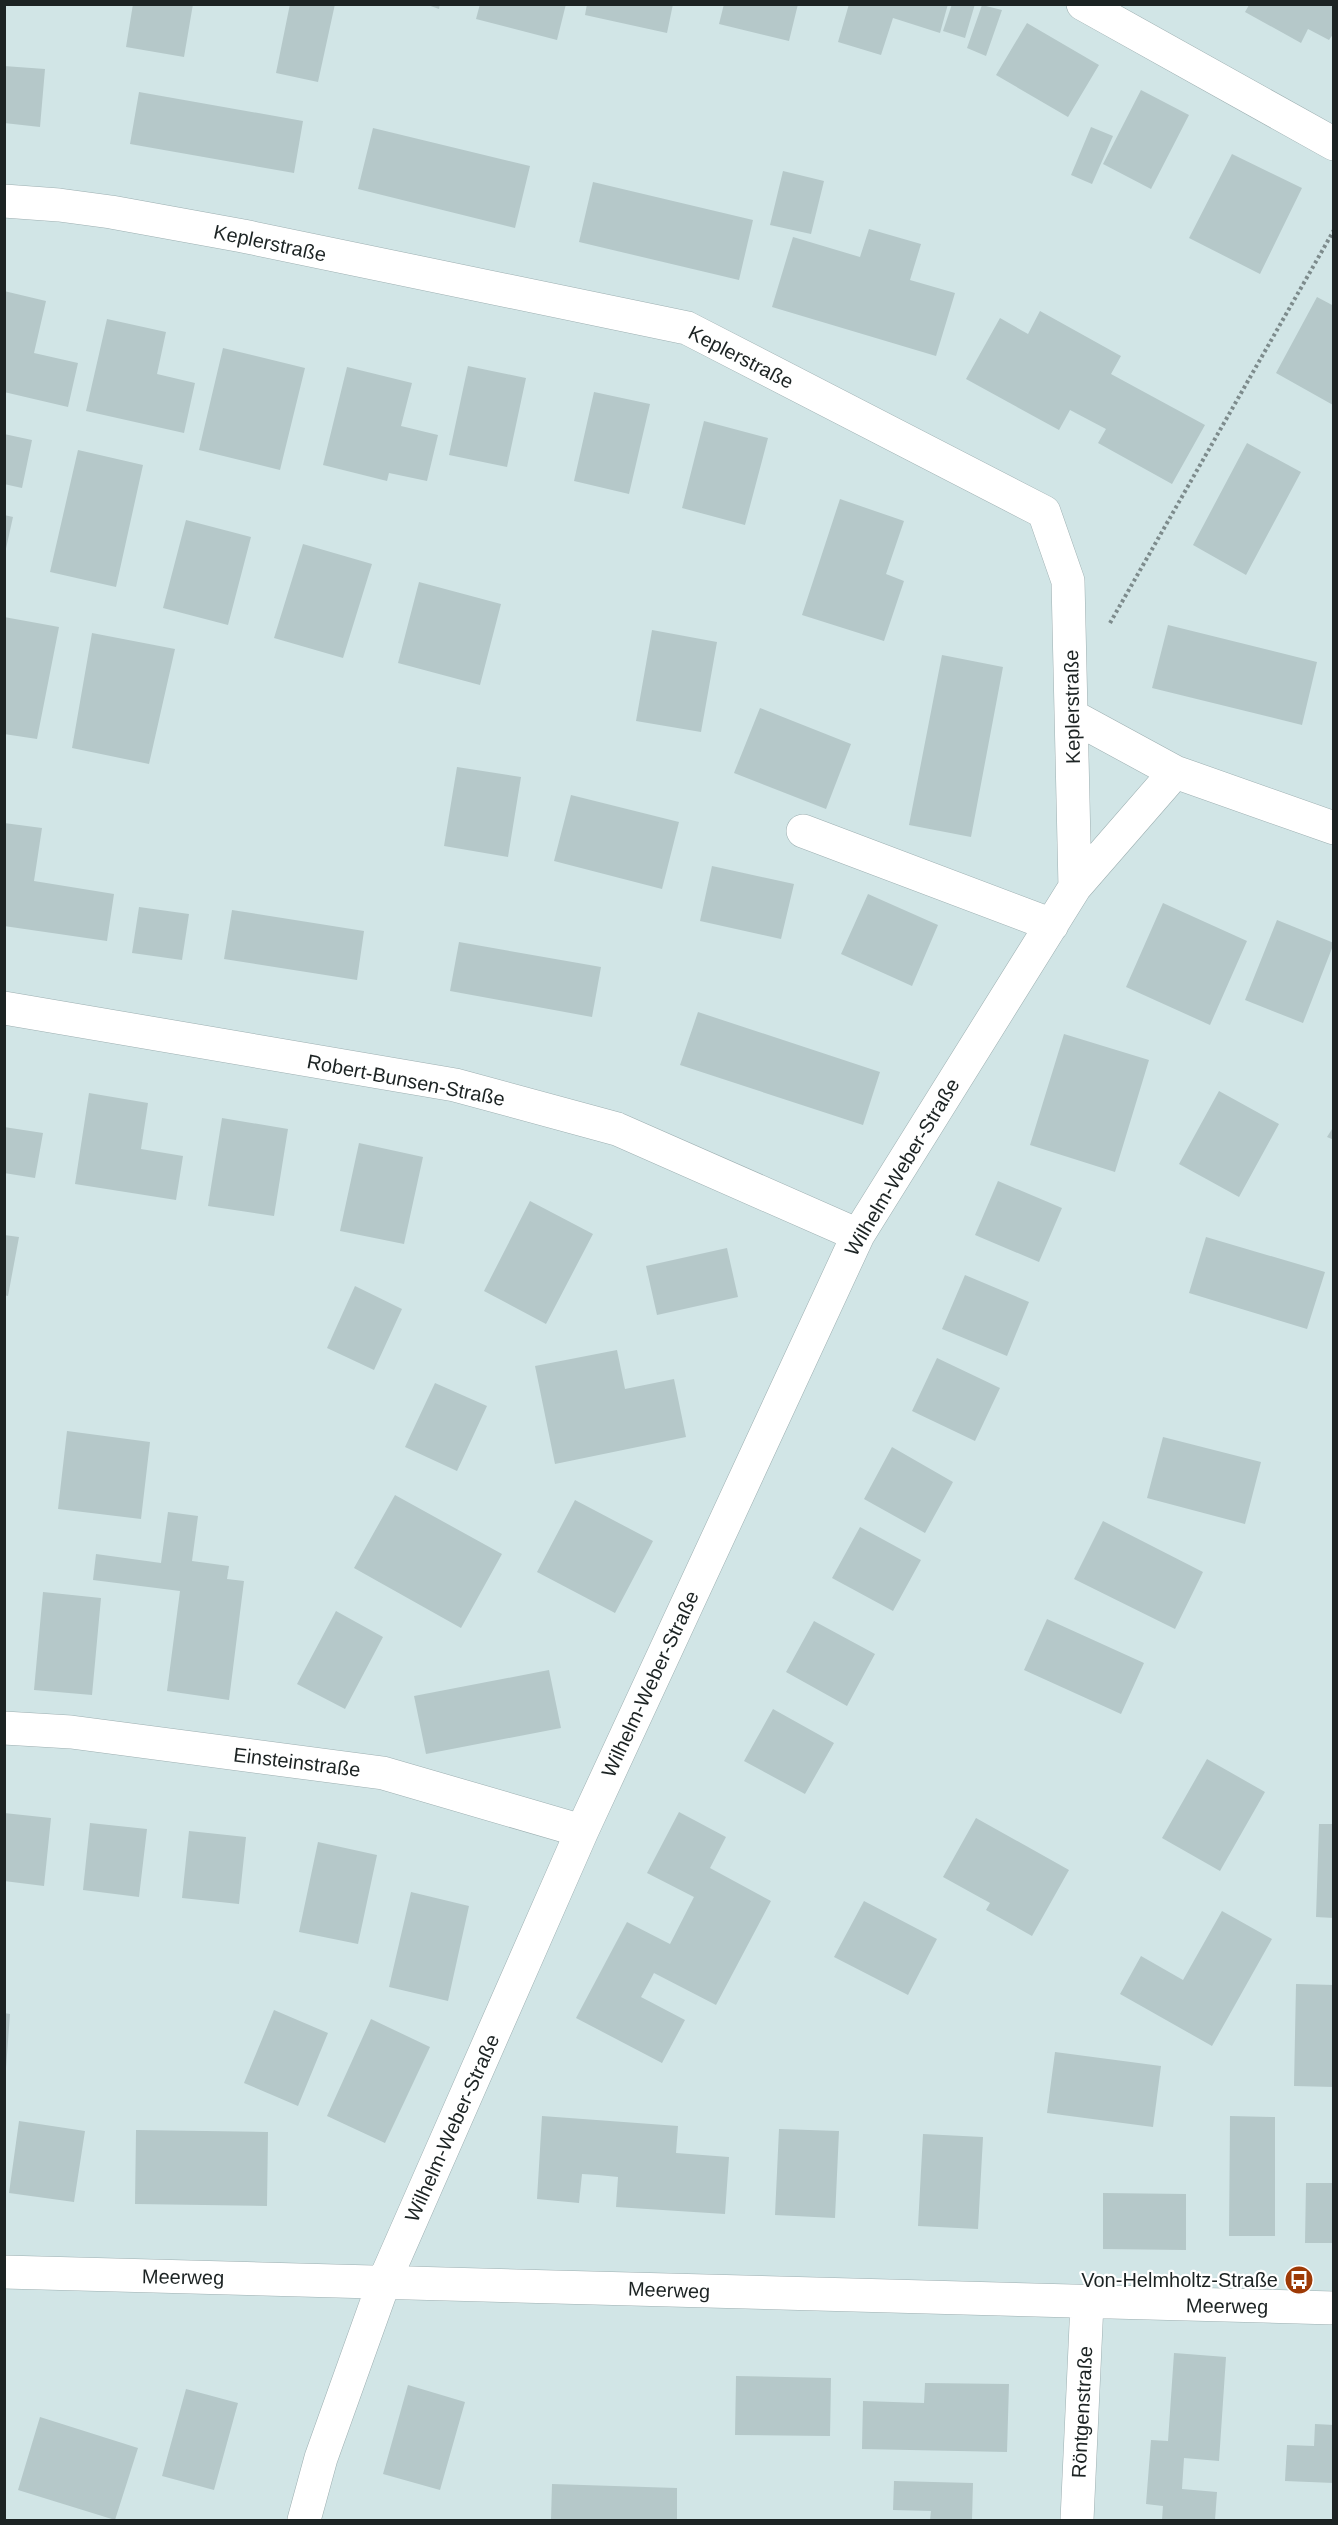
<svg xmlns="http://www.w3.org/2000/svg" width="1338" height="2525" font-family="Helvetica,sans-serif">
	<rect width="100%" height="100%" fill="#d1e5e6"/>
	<path fill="#b5c8c9" d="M 133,4 L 193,4 L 184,57 L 126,47 Z
		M 290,4 L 335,4 L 318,82 L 276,73 Z
		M 425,4 L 440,4 L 439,9 Z
		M 480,4 L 566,4 L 557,40 L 476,19 Z
		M 587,4 L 673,4 L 667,33 L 585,15 Z
		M 724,4 L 798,4 L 789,41 L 719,24 Z
		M 849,4 L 948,4 L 940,33 L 893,18 L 881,55 L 838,42 Z
		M 952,4 L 975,4 L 965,38 L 943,31 Z
		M 982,5 L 1002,10 L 986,56 L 967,48 Z
		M 1249,5 L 1334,5 L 1334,33 L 1329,40 L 1308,29 L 1301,43 L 1245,12 Z
		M 1027,23 L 1099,65 L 1068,117 L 996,75 Z
		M 4,66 L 45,69 L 40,127 L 4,123 Z
		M 1141,90 L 1189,115 L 1151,189 L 1103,164 Z
		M 139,92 L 303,121 L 294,173 L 130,144 Z
		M 1091,127 L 1113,136 L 1092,184 L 1071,175 Z
		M 373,128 L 530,166 L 515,228 L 358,189 Z
		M 1232,154 L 1302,188 L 1260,274 L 1189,238 Z
		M 783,171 L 824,181 L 811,234 L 770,225 Z
		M 593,182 L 753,220 L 739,280 L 579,242 Z
		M 869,229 L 921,244 L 910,280 L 955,293 L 936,356 L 772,307 L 793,237 L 860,257 Z
		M 4,291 L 46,301 L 34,353 L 78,363 L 68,407 L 4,392 Z
		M 1317,297 L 1334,306 L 1333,405 L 1276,373 Z
		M 1040,311 L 1121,356 L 1111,374 L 1205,425 L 1172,484 L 1098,443 L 1106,429 L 1070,410 L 1059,430 L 966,379 L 1000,318 L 1028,334 Z
		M 107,319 L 166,332 L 157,374 L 195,383 L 184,433 L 86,411 Z
		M 223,348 L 305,368 L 280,470 L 199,450 Z
		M 468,366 L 526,378 L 507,467 L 449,455 Z
		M 347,367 L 412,383 L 401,426 L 438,435 L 427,481 L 389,473 L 387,481 L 323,465 Z
		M 594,392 L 650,404 L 629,494 L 574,481 Z
		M 704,421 L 768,438 L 745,525 L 682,508 Z
		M 4,434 L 32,440 L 22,488 L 4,484 Z
		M 1247,443 L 1301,472 L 1246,575 L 1193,545 Z
		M 78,450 L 143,465 L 116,587 L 50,572 Z
		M 840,499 L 904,521 L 886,574 L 904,581 L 884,641 L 802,615 Z
		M 4,515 L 13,517 L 5,553 L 4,553 Z
		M 186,520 L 251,537 L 228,625 L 163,608 Z
		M 303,544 L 372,564 L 343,658 L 274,638 Z
		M 419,582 L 501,604 L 480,685 L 398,663 Z
		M 4,617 L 59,627 L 37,739 L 4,734 Z
		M 1168,625 L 1317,662 L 1302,725 L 1152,688 Z
		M 652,630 L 717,642 L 701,732 L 636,721 Z
		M 92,633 L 175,649 L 149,764 L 72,748 Z
		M 942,655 L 1003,667 L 971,837 L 909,825 Z
		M 760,708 L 851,744 L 826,809 L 734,773 Z
		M 457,767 L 521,777 L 508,857 L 444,846 Z
		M 571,795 L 679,822 L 662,889 L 554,861 Z
		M 4,823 L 42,828 L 34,881 L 114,894 L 107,941 L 4,926 Z
		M 712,866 L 794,884 L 781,939 L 700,921 Z
		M 868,894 L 938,925 L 912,986 L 841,954 Z
		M 1163,903 L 1247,941 L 1210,1025 L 1126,987 Z
		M 139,907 L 189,914 L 182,960 L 132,953 Z
		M 232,910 L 364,931 L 357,980 L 224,959 Z
		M 1277,920 L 1334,943 L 1303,1023 L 1245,1000 Z
		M 459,942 L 601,967 L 592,1017 L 450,991 Z
		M 698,1012 L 880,1072 L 863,1125 L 680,1065 Z
		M 1064,1034 L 1149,1060 L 1115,1172 L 1030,1145 Z
		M 1219,1091 L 1279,1124 L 1239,1197 L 1179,1164 Z
		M 89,1093 L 148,1103 L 141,1149 L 183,1156 L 176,1200 L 75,1184 Z
		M 222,1118 L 288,1129 L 274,1216 L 208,1206 Z
		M 1334,1126 L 1334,1140 L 1327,1137 Z
		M 4,1127 L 43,1133 L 35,1178 L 4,1173 Z
		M 359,1143 L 423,1157 L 404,1244 L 340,1231 Z
		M 998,1181 L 1062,1208 L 1039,1262 L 975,1235 Z
		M 530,1201 L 593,1234 L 546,1324 L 484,1291 Z
		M 4,1235 L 19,1237 L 8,1296 L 4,1295 Z
		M 1206,1237 L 1325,1272 L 1307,1329 L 1189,1293 Z
		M 727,1248 L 738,1297 L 657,1315 L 646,1266 Z
		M 965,1275 L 1029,1302 L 1007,1356 L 942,1329 Z
		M 355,1286 L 402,1309 L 374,1370 L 327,1348 Z
		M 617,1350 L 625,1389 L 674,1379 L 686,1437 L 555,1464 L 535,1366 Z
		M 937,1358 L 1000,1388 L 975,1441 L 912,1411 Z
		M 435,1383 L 487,1406 L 457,1471 L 405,1447 Z
		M 67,1431 L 150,1442 L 141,1519 L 58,1509 Z
		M 1163,1437 L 1261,1462 L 1245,1524 L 1147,1498 Z
		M 892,1447 L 953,1482 L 925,1533 L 864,1499 Z
		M 395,1495 L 502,1554 L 461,1628 L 354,1568 Z
		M 575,1500 L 653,1541 L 615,1613 L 537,1572 Z
		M 168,1512 L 198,1516 L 192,1561 L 229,1566 L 227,1579 L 244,1581 L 229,1700 L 167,1691 L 180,1591 L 93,1580 L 96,1554 L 161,1563 Z
		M 1103,1521 L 1203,1572 L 1175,1629 L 1074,1579 Z
		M 860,1527 L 921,1560 L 893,1611 L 832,1578 Z
		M 43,1592 L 101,1598 L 92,1695 L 34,1690 Z
		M 336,1611 L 383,1637 L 345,1709 L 297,1684 Z
		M 1047,1619 L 1144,1663 L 1121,1714 L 1024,1670 Z
		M 814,1621 L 875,1654 L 847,1706 L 786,1672 Z
		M 549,1670 L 561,1728 L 426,1754 L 414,1696 Z
		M 773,1709 L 834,1743 L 805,1794 L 744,1761 Z
		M 1207,1759 L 1265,1792 L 1220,1871 L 1162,1838 Z
		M 679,1812 L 726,1837 L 710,1868 L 771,1901 L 716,2005 L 654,1973 L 641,1997 L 685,2020 L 662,2063 L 576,2018 L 627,1922 L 670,1944 L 694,1897 L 647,1873 Z
		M 4,1813 L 51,1818 L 44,1886 L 4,1881 Z
		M 976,1818 L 1069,1870 L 1032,1936 L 986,1910 L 990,1903 L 943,1877 Z
		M 90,1823 L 147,1829 L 139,1897 L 83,1890 Z
		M 1319,1824 L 1334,1824 L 1334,1918 L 1316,1917 Z
		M 189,1831 L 246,1837 L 239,1904 L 182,1898 Z
		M 318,1842 L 377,1855 L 358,1944 L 299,1932 Z
		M 411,1892 L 469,1906 L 448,2001 L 389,1987 Z
		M 864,1901 L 937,1939 L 908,1995 L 834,1957 Z
		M 1222,1911 L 1272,1939 L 1212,2046 L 1120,1994 L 1141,1956 L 1183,1980 Z
		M 1296,1984 L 1334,1985 L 1334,2087 L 1294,2086 Z
		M 274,2010 L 328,2033 L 298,2106 L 244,2083 Z
		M 4,2013 L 10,2014 L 6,2068 L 4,2068 Z
		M 371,2019 L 430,2047 L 385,2143 L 327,2116 Z
		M 1055,2052 L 1161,2066 L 1153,2127 L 1047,2113 Z
		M 542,2116 L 678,2126 L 676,2153 L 729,2157 L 725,2214 L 616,2207 L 618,2177 L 598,2175 L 582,2174 L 579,2203 L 537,2199 Z
		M 1230,2116 L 1275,2117 L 1275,2236 L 1229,2236 Z
		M 19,2121 L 85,2131 L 74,2202 L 9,2193 Z
		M 779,2129 L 839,2131 L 835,2218 L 775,2215 Z
		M 136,2130 L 268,2132 L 267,2206 L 135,2204 Z
		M 923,2134 L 983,2137 L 978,2229 L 918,2226 Z
		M 1306,2183 L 1334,2183 L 1334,2243 L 1305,2243 Z
		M 1103,2193 L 1186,2194 L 1186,2250 L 1103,2249 Z
		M 1174,2353 L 1226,2357 L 1219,2461 L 1184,2458 L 1182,2489 L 1217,2492 L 1215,2520 L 1162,2520 L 1163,2506 L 1146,2504 L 1151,2440 L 1168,2441 Z
		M 736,2376 L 831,2378 L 830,2436 L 735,2435 Z
		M 925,2383 L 1009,2384 L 1007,2452 L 862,2449 L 863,2401 L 924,2403 Z
		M 408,2385 L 465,2402 L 440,2490 L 383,2474 Z
		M 186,2389 L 238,2403 L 214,2490 L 162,2476 Z
		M 40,2417 L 138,2448 L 115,2520 L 18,2490 Z
		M 1315,2424 L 1334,2425 L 1334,2483 L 1285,2481 L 1287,2445 L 1314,2446 Z
		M 894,2481 L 973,2483 L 972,2520 L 930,2520 L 931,2511 L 893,2510 Z
		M 552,2484 L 677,2488 L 677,2520 L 551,2520 Z"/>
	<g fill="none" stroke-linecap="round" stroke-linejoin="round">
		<g stroke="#9dafb1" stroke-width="34">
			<path id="minor" d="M 1083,4 L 1334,144
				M 4,201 L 59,205 L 111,212 L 243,236 L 687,328 L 1044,512 L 1068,581 L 1075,887
				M 1072,716 L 1175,772
				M 803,831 L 1052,925
				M 4,1008 L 455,1085 L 617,1129 L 858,1235
				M 4,1728 L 71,1732 L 383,1773 L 582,1831
				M 4,2272 L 1334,2308
				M 304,2520 L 321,2458 L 384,2282 L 582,1831 L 858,1235 L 1075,887 L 1175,772 L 1334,828
				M 1077,2520 L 1087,2303"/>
		</g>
		<path stroke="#7d8b8c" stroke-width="4" stroke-dasharray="3 3" stroke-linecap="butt" d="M 1110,623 L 1334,230"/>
		<use href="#minor" stroke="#fff" stroke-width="33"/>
	</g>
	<defs>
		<g id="bus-disc" transform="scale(1.5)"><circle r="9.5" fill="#9e3a06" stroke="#fff"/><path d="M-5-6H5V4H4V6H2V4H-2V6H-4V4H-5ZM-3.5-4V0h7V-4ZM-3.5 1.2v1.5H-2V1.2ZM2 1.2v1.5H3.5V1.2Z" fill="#fff"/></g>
	</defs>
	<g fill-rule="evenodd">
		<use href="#bus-disc" x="1299" y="2280"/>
	</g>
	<g text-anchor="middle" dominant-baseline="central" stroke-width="4.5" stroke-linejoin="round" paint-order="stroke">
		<g font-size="20" fill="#1c2323" stroke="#fff">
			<text transform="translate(270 243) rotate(12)">Keplerstraße</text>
			<text transform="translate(741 357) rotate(27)">Keplerstraße</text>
			<text transform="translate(1072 707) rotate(-91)">Keplerstraße</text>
			<text transform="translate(406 1080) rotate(11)">Robert-Bunsen-Straße</text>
			<text transform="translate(902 1167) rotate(-59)">Wilhelm-Weber-Straße</text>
			<text transform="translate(650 1684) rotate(-65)">Wilhelm-Weber-Straße</text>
			<text transform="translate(297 1762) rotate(7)">Einsteinstraße</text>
			<text transform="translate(452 2128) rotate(-66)">Wilhelm-Weber-Straße</text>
			<text transform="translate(183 2277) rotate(1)">Meerweg</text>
			<text transform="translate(669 2290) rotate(2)">Meerweg</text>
			<text transform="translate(1227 2306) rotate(1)">Meerweg</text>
			<text transform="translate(1082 2412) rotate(-87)">Röntgenstraße</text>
		</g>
		<g font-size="20" fill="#1c2323" stroke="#fff" text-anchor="end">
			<text x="1278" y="2280">Von-Helmholtz-Straße</text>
		</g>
	</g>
	<rect width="1338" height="2525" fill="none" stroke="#1c2323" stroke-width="12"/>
</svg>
